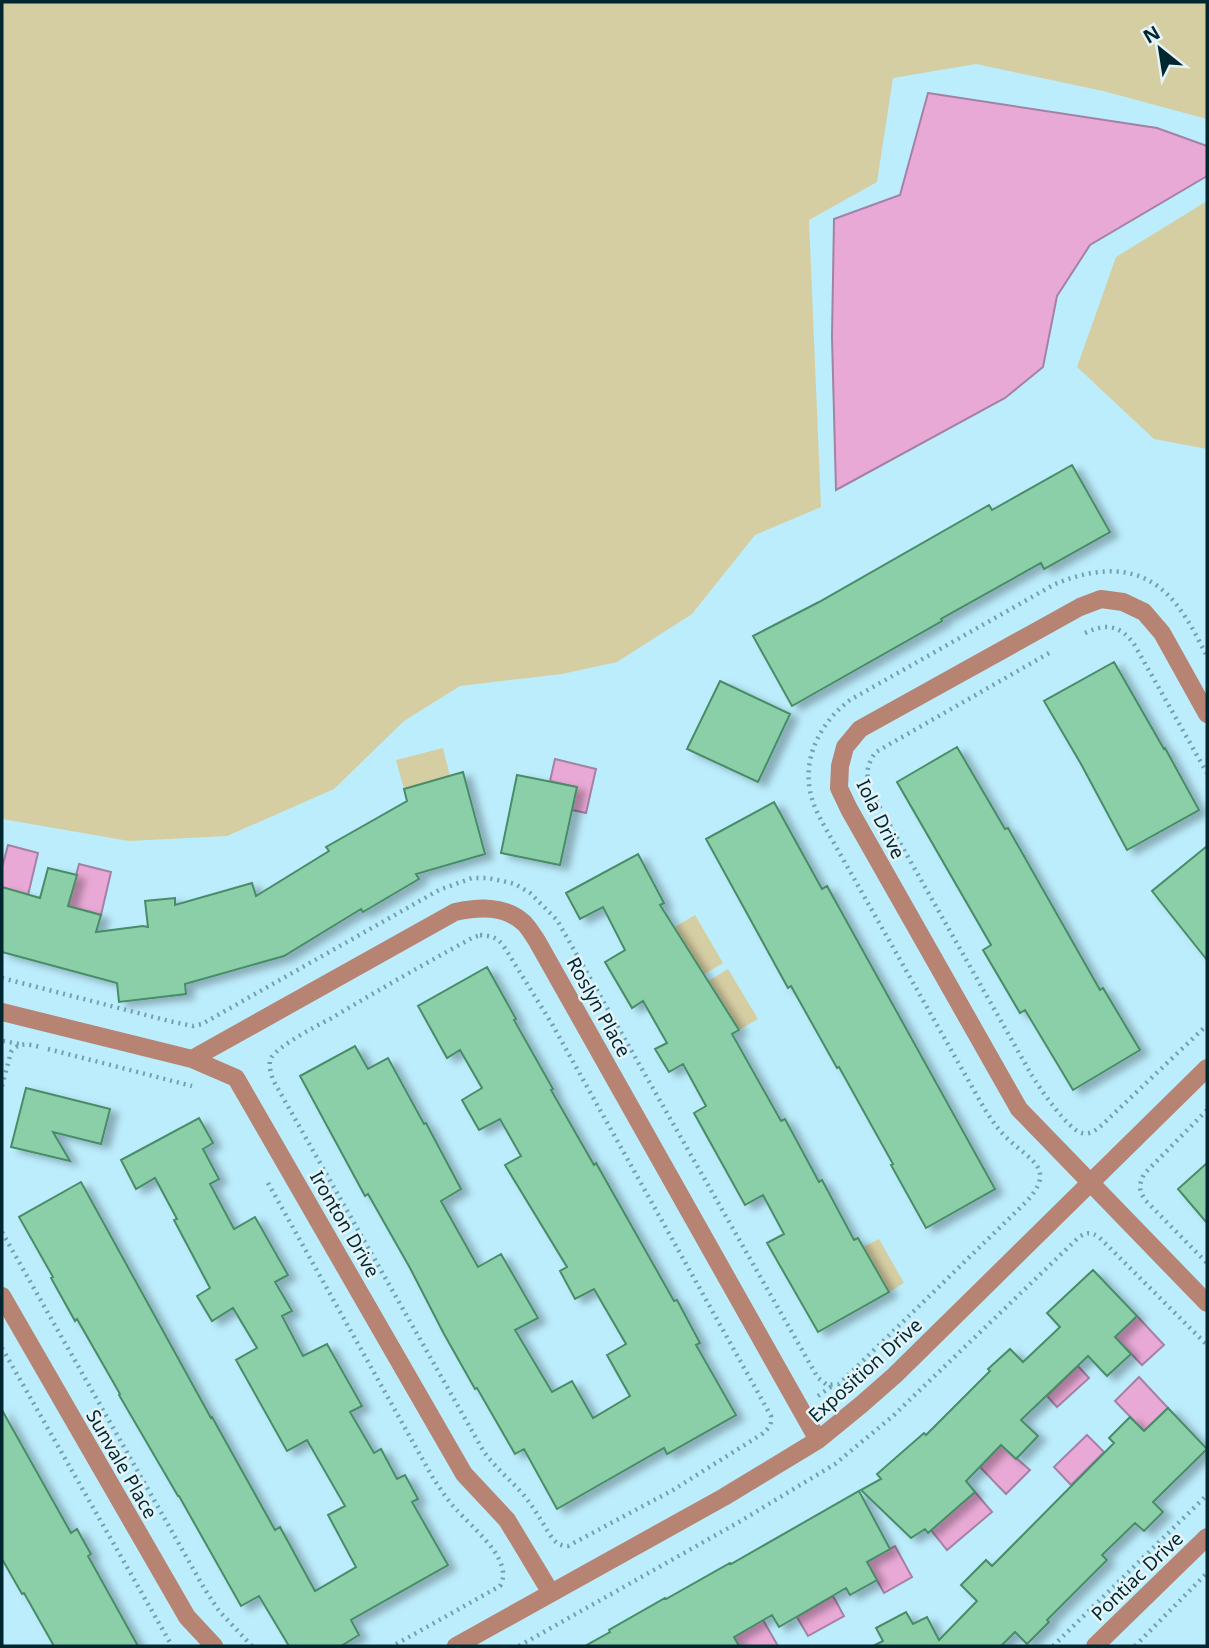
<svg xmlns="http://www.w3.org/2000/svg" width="1209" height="1648" font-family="'Noto Sans',sans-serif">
	<defs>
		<filter id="shadow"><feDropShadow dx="8" dy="4.5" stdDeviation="3.5" flood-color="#0004"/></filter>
	</defs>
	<rect width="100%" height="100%" fill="#bcedfc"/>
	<path fill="#d6cea3" d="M 2,2 L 1207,2 L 1207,119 L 1103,91 L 976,64 L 893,78 L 877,182 L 809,220 L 821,507 L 755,535 L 692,614 L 617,662 L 562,674 L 460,686 L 404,721 L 334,789 L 227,836 L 129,841 L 2,819 Z
		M 1207,201 L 1207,449 L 1154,439 L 1077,367 L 1116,257 Z
		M 443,748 L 450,776 L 404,789 L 396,760 Z
		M 695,915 L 723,963 L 703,975 L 675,927 Z
		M 728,969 L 758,1019 L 739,1030 L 713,987 L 705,991 L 702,985 Z
		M 879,1239 L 904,1283 L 889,1292 L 863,1247 Z"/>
	<path fill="#e9a9d6" stroke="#a382a4" stroke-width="2" d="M 928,93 L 1157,128 L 1207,146 L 1207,176 L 1090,245 L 1057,296 L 1043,367 L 1005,398 L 836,490 L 832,337 L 834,219 L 900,195 Z
		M 555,759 L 596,769 L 586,813 L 572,810 L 576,787 L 550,781 Z
		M 8,845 L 38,853 L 28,895 L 2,887 L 2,868 Z
		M 79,864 L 111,872 L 101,915 L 68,906 Z
		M 1137,1316 L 1164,1345 L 1142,1365 L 1115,1337 Z
		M 1078,1366 L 1089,1378 L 1057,1407 L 1047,1396 Z
		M 1139,1377 L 1168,1408 L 1144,1431 L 1115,1401 Z
		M 1087,1435 L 1104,1452 L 1071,1485 L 1054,1467 Z
		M 1001,1445 L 1030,1470 L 1006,1494 L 980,1467 Z
		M 975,1492 L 992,1512 L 947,1550 L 931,1530 Z
		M 895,1546 L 912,1577 L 884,1593 L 867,1562 Z
		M 833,1596 L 844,1616 L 808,1636 L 797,1617 Z
		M 763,1620 L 778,1646 L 739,1646 L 734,1637 Z"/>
	<path fill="#8acfa7" stroke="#488c67" stroke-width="2" filter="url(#shadow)" d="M 1072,465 L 1110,532 L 1044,569 L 1041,563 L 941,619 L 942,621 L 792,706 L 753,636 L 819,602 L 989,505 L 992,510 Z
		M 1114,662 L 1164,749 L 1165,748 L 1199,810 L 1127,850 L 1081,764 L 1044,701 Z
		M 720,681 L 790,714 L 758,782 L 687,749 Z
		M 957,747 L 1005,829 L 1008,828 L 1100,990 L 1103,988 L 1140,1050 L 1073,1090 L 1025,1010 L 1020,1013 L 983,950 L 991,945 L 897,782 Z
		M 463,772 L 485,854 L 416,874 L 419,879 L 363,912 L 361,909 L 284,956 L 185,984 L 186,994 L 119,1002 L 117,983 L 2,952 L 2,887 L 40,898 L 48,868 L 77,875 L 68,906 L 101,915 L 96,932 L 143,926 L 148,927 L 145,901 L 175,898 L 175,905 L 252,883 L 256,896 L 329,851 L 326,847 L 407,801 L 404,789 Z
		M 517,775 L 577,787 L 560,865 L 501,853 Z
		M 774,802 L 822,889 L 827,886 L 995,1189 L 926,1228 L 891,1165 L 893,1164 L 839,1067 L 837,1068 L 791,986 L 788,988 L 706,839 Z
		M 1207,846 L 1207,960 L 1152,891 Z
		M 638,854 L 664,903 L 660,905 L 739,1030 L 732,1034 L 781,1121 L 785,1119 L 819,1182 L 822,1180 L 854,1240 L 858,1238 L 889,1292 L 818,1332 L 767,1243 L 784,1234 L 763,1195 L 745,1205 L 694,1113 L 706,1106 L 683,1064 L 669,1072 L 655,1049 L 667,1043 L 643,1001 L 632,1008 L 605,962 L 625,950 L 603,907 L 580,919 L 566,893 Z
		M 487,967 L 516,1019 L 514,1020 L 553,1089 L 551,1090 L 594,1165 L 596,1163 L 674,1301 L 677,1300 L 700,1343 L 696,1345 L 736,1415 L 667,1454 L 664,1448 L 557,1509 L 524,1449 L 515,1454 L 477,1388 L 475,1389 L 444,1334 L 410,1268 L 368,1194 L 365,1196 L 300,1076 L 355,1046 L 368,1069 L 388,1058 L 424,1124 L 426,1123 L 461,1189 L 441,1201 L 478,1267 L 501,1254 L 538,1318 L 515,1330 L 552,1392 L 572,1381 L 593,1418 L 630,1396 L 607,1355 L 626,1344 L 594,1289 L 575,1299 L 560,1271 L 567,1267 L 505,1165 L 521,1156 L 500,1119 L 479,1130 L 462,1100 L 482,1088 L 460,1050 L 447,1058 L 418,1006 Z
		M 26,1088 L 110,1109 L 101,1144 L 53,1132 L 70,1161 L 11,1147 Z
		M 199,1118 L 213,1143 L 203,1149 L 219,1179 L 210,1184 L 234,1229 L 255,1217 L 288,1275 L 275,1282 L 292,1311 L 282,1316 L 303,1356 L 327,1344 L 362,1406 L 350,1412 L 374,1453 L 381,1449 L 397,1479 L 405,1475 L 418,1499 L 412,1502 L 448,1565 L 351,1620 L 359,1635 L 341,1646 L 289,1646 L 259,1596 L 241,1606 L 179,1496 L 178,1496 L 119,1395 L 120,1394 L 77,1319 L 75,1321 L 51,1278 L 53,1277 L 19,1217 L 81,1182 L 211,1418 L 212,1417 L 275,1530 L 280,1527 L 315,1591 L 356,1567 L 328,1515 L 345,1506 L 307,1440 L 287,1451 L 236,1360 L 257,1348 L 233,1308 L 212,1321 L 197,1296 L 210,1288 L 174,1220 L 177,1219 L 155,1178 L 136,1189 L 121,1160 Z
		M 1207,1163 L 1207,1223 L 1178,1189 Z
		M 1093,1270 L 1137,1316 L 1115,1337 L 1131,1354 L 1107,1376 L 1088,1356 L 1021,1420 L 1038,1436 L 1016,1459 L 1001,1445 L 966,1481 L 975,1492 L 928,1533 L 925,1529 L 911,1538 L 861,1490 L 881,1479 L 877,1474 L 924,1433 L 926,1435 L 990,1371 L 988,1369 L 1010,1349 L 1023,1362 L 1060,1327 L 1047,1313 Z
		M 1168,1408 L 1207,1449 L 1153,1502 L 1163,1512 L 1144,1531 L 1135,1523 L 1102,1555 L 1107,1560 L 1047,1620 L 1049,1622 L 1027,1644 L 1015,1632 L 1001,1646 L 873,1646 L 883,1641 L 876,1628 L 906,1612 L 913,1624 L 927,1617 L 939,1640 L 977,1601 L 961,1585 L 986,1560 L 992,1566 L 1114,1443 L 1109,1438 L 1130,1417 L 1144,1431 Z
		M 2,1410 L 71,1533 L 77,1529 L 83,1540 L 91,1554 L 88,1556 L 138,1646 L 54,1646 L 24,1593 L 22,1594 L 2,1559 Z
		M 859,1491 L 890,1549 L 867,1562 L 877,1580 L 850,1595 L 846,1588 L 779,1627 L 772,1615 L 734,1637 L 739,1646 L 585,1646 L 610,1632 L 609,1630 L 665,1598 L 666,1599 L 730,1563 L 731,1564 Z"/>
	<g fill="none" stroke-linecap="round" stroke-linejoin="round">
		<path stroke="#74a0ad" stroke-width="4.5" stroke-dasharray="2 5" stroke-linecap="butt" d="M 1085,633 C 1106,623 1120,625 1134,644 L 1207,773
			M 1049,653 L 876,752 C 866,765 866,775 870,790 L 1031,1074 C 1039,1087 1068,1130 1082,1133 C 1090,1135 1096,1130 1102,1125 L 1207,1025
			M 480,935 C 491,936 496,937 503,945 L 552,1024 L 771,1416 C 772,1425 769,1428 762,1434 L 673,1490 L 568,1546 C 559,1546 555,1542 550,1535 C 541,1520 533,1506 522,1493 C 509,1479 495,1467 484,1452 L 273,1080 C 271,1073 268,1065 271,1058 C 278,1046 316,1026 330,1019 C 377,991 424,964 472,938 Z
			M 2,978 L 169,1021 L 193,1026 L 202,1024 L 439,890 L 472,878 L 488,878 L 507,882 L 515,884 L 530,893 L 557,920 L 818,1378 L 827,1385 L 839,1384 L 1025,1203 C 1057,1169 1032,1162 1008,1139 C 998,1130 991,1119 984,1108 L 822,822 C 817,812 812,802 810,791 C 803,755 822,721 850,700 L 1055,584 C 1089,570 1129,563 1160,588 C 1181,604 1195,633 1207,656
			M 3,1041 L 19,1044
			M 48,1049 L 192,1086
			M 2,1086 L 11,1052 C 18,1042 29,1044 40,1047
			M 1207,1110 L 1144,1174 C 1139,1185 1138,1190 1146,1201 L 1207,1263
			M 268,1183 L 433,1478 C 440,1488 447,1500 456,1509 C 471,1527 515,1560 500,1586 L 393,1646
			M 2,1232 L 204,1588 L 219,1611 L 252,1646
			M 2,1348 L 172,1646
			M 818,1396 L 832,1386
			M 519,1646 L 739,1522 L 835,1464 L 893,1416 L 1079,1237 C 1087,1232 1091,1232 1099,1237 L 1207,1345
			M 1053,1646 L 1207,1495
			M 1135,1646 L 1207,1573"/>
		<path stroke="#b78372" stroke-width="18" d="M 1207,714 L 1162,633 L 1144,612 L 1123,602 L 1101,599 L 1080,607 L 860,729 L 845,747 L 840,766 L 839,788 L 849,809 L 1019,1109 L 1207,1303
			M 2,1012 L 192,1059 L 236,1078 L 464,1474 L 507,1520 L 551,1593
			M 192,1059 L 455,912 C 479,907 504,905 524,923 C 529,928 533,935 537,941 L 818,1440
			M 2,1296 L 187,1617 L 214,1646
			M 456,1646 L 724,1497 L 818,1440 L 862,1404 L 895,1375 L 1207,1068
			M 1095,1646 L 1207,1537"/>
	</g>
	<g text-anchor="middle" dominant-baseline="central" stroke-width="5" stroke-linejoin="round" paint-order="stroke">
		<g font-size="19" fill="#00262f" stroke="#e4f4f9">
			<text transform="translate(881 819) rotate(64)">Iola Drive</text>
			<text transform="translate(599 1007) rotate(61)">Roslyn Place</text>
			<text transform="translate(345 1224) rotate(60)">Ironton Drive</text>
			<text transform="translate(865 1370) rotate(-42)">Exposition Drive</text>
			<text transform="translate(122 1464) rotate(60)">Sunvale Place</text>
			<text transform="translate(1137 1576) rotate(-44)">Pontiac Drive</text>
		</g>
	</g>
	<rect width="1209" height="1648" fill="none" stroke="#00262f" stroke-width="7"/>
	<g transform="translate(1160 49) rotate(330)" stroke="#e4f4f9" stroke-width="5" paint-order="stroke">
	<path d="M0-5L12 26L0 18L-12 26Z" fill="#00262f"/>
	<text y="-10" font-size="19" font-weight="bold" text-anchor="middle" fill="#00262f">N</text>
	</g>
</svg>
